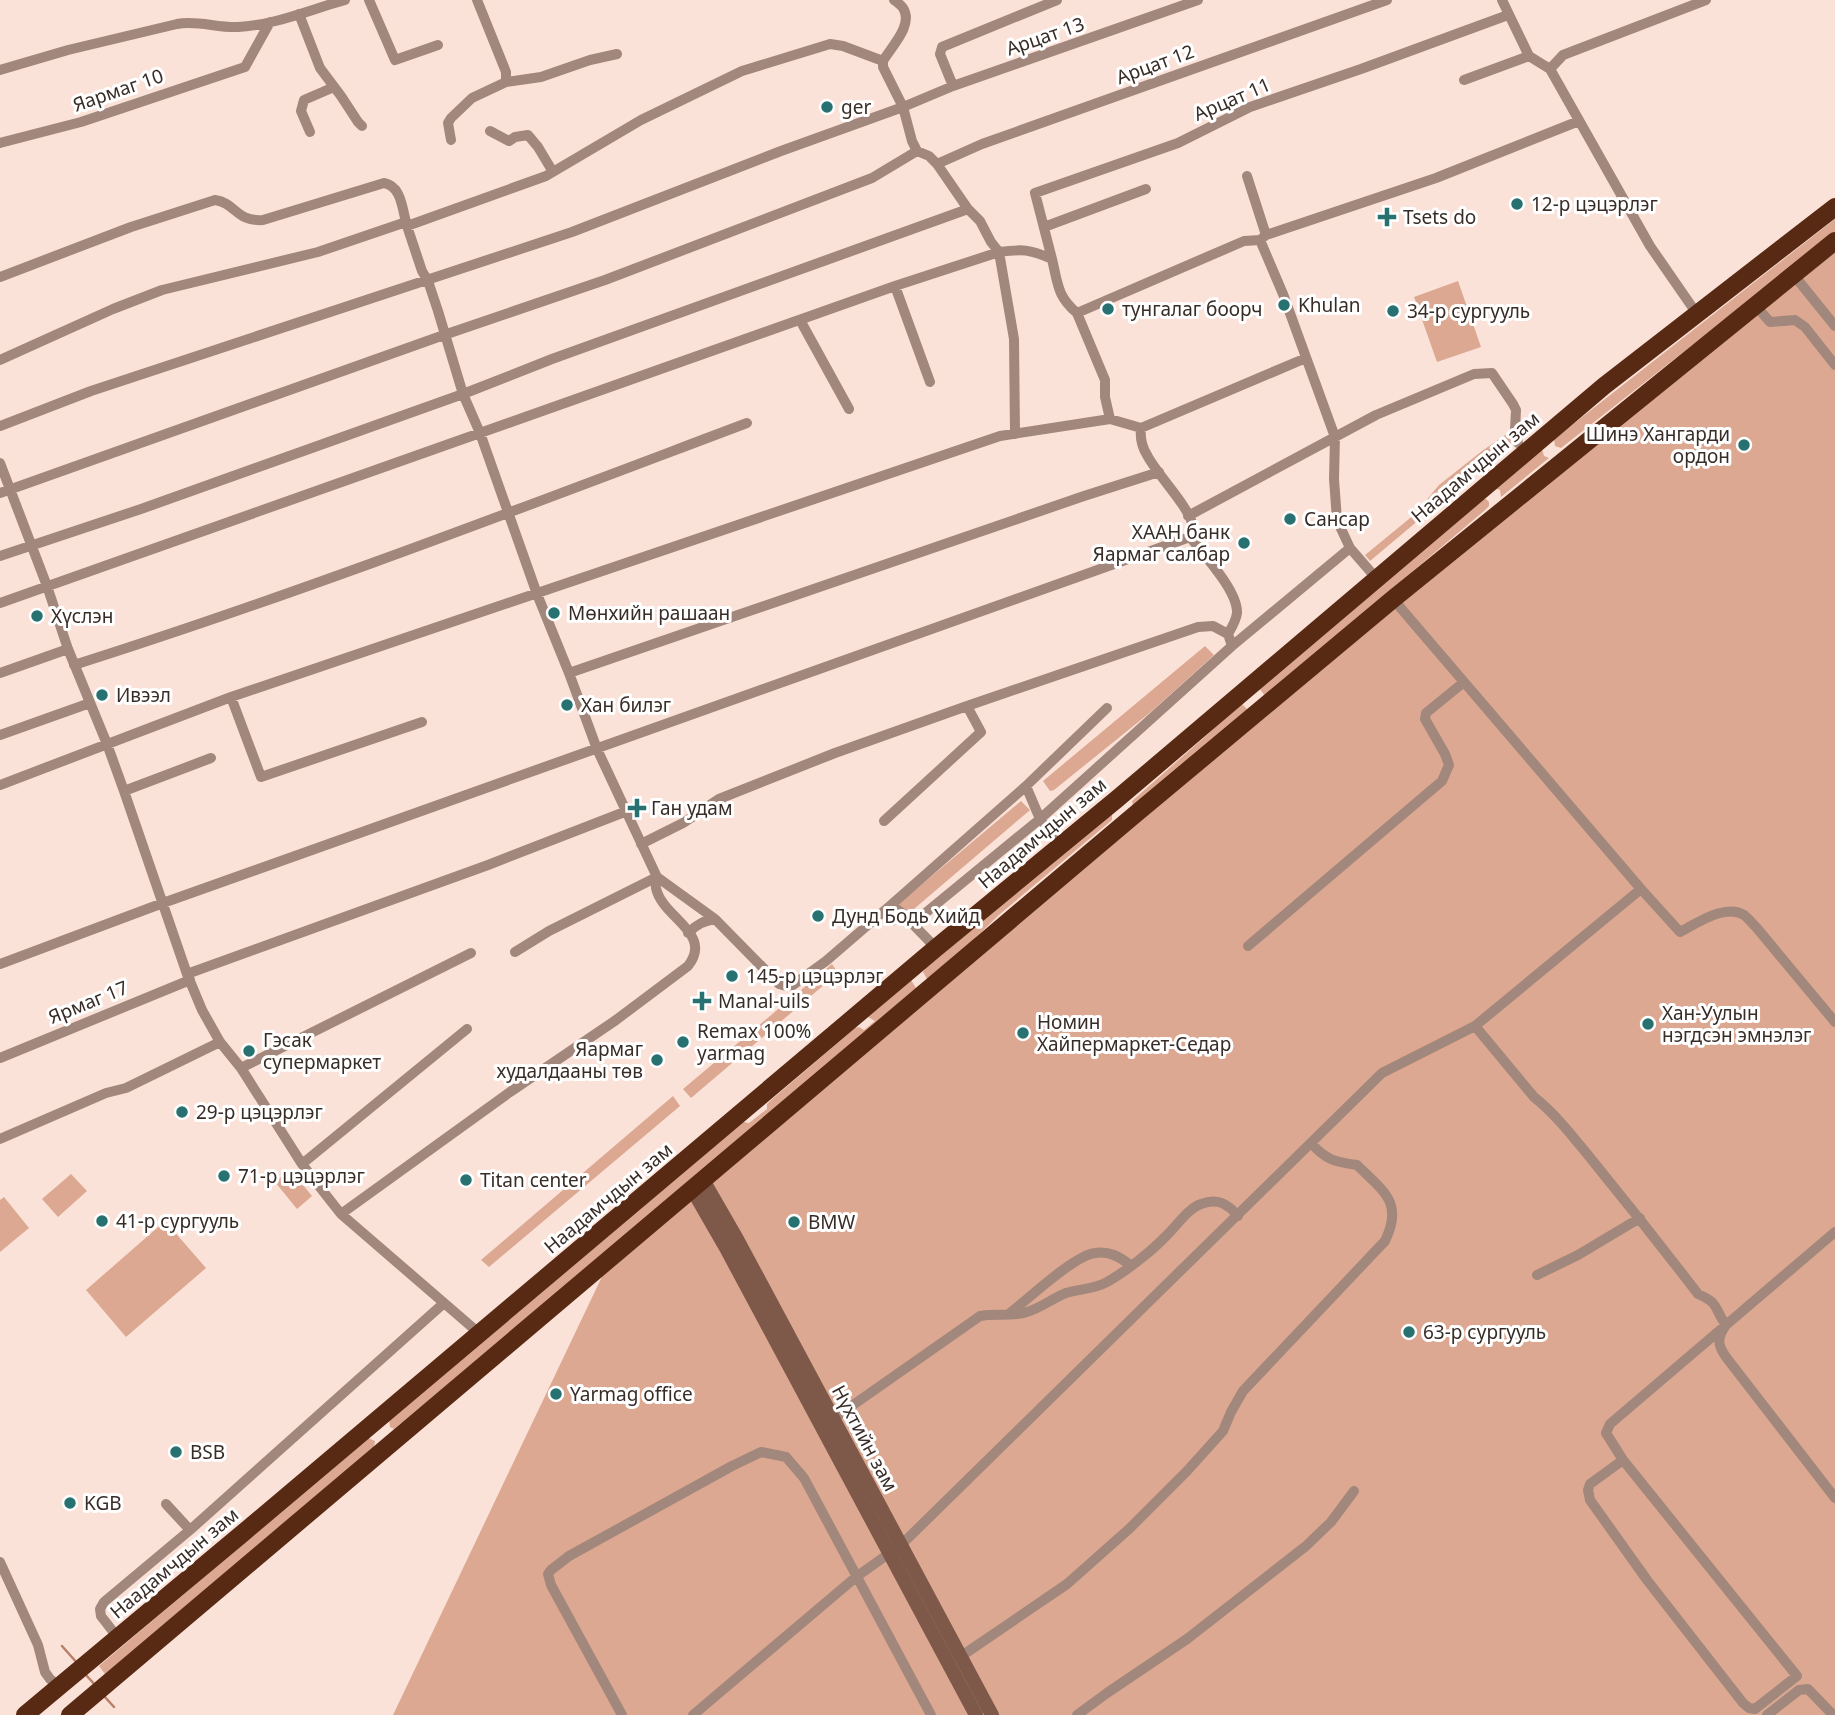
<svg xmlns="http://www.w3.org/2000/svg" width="1835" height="1715" font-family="'Noto Sans',sans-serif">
	<rect width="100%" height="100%" fill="#fbe2d8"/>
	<path fill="#dca891" d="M 1835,219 L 1835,233 L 1561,448 L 1555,446 L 1554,439 Z
		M 1835,244 L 1835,1715 L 393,1715 L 618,1243 L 394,1429 L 390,1427 L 389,1420 L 743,1122 L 749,1123 L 767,1109 L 767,1104 L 770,1101 L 855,1028 L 859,1027 L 864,1030 L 875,1021 L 868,1017 L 911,980 L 916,988 L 927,979 L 923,972 L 925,969 L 1109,813 L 1112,813 L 1112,820 L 1000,914 L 973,940 Z
		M 1458,281 L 1481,347 L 1437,362 L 1414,297 Z
		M 1527,420 L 1535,423 L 1501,451 L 1485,459 L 1433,502 L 1420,519 L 1370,561 L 1365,555 L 1415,514 L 1439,485 L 1482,451 Z
		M 1542,449 L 1544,456 L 1549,458 L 1501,497 L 1500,490 L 1493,488 Z
		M 1481,499 L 1486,499 L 1489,502 L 1489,506 L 1484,511 L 1265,696 L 1259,688 Z
		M 1205,646 L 1214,655 L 1152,711 L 1054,790 L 1050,791 L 1043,781 Z
		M 1241,703 L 1248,710 L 1133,806 L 1132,801 L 1207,735 Z
		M 1021,801 L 1030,810 L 894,926 L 883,917 Z
		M 832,964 L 838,973 L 691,1098 L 683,1089 Z
		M 673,1096 L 680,1106 L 489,1267 L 481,1260 Z
		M 290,1169 L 312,1196 L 297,1209 L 275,1182 Z
		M 71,1174 L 87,1191 L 58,1217 L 42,1199 Z
		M 4,1197 L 29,1228 L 0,1252 L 0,1200 Z
		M 165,1221 L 206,1268 L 126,1337 L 86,1290 Z
		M 368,1438 L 375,1441 L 374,1447 L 373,1449 L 105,1674 L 99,1666 Z"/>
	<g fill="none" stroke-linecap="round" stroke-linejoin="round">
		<path stroke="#ba8067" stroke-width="2.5" d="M 62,1646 L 78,1664
			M 86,1675 L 96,1686
			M 104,1696 L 114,1707"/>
		<path stroke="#a2877c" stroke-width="10" d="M 369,0 L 395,60 L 438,45
			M 894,0 C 896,1 902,6 903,8 C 914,25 891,47 883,61 L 883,67 L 903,107 L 912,141 L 917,151 L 929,156 L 937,164 L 968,209 L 980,221 L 991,242 L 999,252 C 1023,249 1029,249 1052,259 C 1058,284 1057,296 1077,313 L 1244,241 L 1260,240 L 1266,235 L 1436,178 L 1579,121
			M 1502,0 L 1529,56 L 1550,69 L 1650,246 L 1697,314
			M 299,14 L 320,68 L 341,96 L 358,122 L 362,126
			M 1550,69 L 1563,55 L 1706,0
			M 0,70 L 68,50 L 177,24 C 197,20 217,28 238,27 C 275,25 309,10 345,0
			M 1464,80 L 1529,56
			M 506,82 L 541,77 L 590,60 L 617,54
			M 953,86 L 940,54 L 942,47 L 1057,0
			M 490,131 L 509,141 L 515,137 L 528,135 L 538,147 L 553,172
			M 310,132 L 301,111 L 304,100 L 334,87
			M 451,140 L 448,123 L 451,118 L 472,98 L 506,82 L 506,72 L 477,0
			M 0,143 L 81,122 L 245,67 L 270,22
			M 937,164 L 982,144 L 1387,0
			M 1247,176 L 1266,235
			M 407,226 L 422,271 L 428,281 L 438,311 L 463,394 L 480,433 L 537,594 L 569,673 L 597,749 L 657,877 L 715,919 L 779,984 L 786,986 L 793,985 L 826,961 L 891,905 L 1026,786 L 1107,708
			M 1044,227 L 1146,189
			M 1260,240 L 1283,294 L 1335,437 L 1334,479 L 1337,520 L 1350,548 L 1376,578
			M 1052,259 L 1035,193 L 1178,143 L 1250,107 L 1361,69 L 1508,15
			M 1793,274 L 1835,326
			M 0,277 L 131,227 L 215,200 C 236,203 236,222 263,220 L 384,183 C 401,186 402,207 406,222
			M 895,286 L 930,382
			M 1755,305 L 1770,322 L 1795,320 L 1805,327 L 1835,365
			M 1077,313 L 1105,380 L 1105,397 L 1110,419
			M 800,320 L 849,409
			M 0,360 L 113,309 L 162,290 L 318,252 L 406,222 L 407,226 L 546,176 L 641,120 L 742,71 L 830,44 L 843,46 L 883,61
			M 0,426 L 91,391 L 572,232 L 781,151 L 903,107 L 953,86 L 1198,0
			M 1141,428 C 1140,437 1142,447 1147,455 C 1157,475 1190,507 1193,527 C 1194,533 1194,532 1190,537
			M 0,463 L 47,586 L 68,649 L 107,744 L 124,791 L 187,974 L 202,1010 L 220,1042 L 241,1068 L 302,1164 L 326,1195 L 341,1214 L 480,1334
			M 0,493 L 444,335 L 605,280 L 872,178 L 917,151
			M 1188,516 L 1376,415 L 1474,374 L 1492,373 L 1513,404 L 1516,410 L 1515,430 L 1518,443
			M 1190,537 C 1204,555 1238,591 1237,613 C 1236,621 1232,627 1228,634
			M 0,556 L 141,509 L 463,394 L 552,359 L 968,209
			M 0,603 L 895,286 L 999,252 L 1014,339 L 1015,434
			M 74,665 C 301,593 524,507 747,423
			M 0,673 L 68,649
			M 569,673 L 1084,496 L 1159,472
			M 231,697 L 261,777 L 422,722
			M 0,735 L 90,703
			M 0,785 L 231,697 L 1000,436 L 1110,419 L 1141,428 L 1306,358
			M 1026,786 L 1040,819 L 1062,844
			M 124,791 L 211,758
			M 884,821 L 981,732 L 967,706
			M 641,844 L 683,823 L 719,799 L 835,753 L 967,706 L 1198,627 L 1213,626 L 1228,634 L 1232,646
			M 1641,889 L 1680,932 C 1696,924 1725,903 1744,915 C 1748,918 1752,923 1756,927 L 1835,1022
			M 891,905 L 902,913 L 936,948
			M 912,924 L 1040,819 L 1232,646 L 1350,548
			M 688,933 C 697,924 704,921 715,919
			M 1248,946 L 1442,781 L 1449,765 L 1445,754 L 1425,719 L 1426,713 L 1464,682
			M 515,952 L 549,931 L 657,877
			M 0,964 L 163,903 L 1190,537
			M 187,974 L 488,865 L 627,811
			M 1475,1026 L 1534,1097 C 1558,1116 1577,1142 1596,1165 C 1631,1208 1665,1251 1698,1294 C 1721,1304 1713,1308 1726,1325 L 1610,1424 L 1606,1433 L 1623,1460 L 1797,1676 L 1755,1709 L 1749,1708 L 1743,1703 L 1647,1580 L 1590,1500 L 1588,1490 L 1590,1484 L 1623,1460
			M 0,1058 L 190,980
			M 241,1068 L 471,953
			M 0,1139 L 106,1093 L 126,1088 L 220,1042
			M 302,1164 L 467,1029
			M 341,1214 L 510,1092 L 616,1020 L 688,966 C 714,933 662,918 656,888 C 655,886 657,879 657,877
			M 1835,1232 L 1726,1325 C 1717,1338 1717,1344 1726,1357 L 1835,1498
			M 1537,1275 L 1578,1255 L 1640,1218
			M 1010,1313 C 1028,1299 1075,1255 1095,1253 C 1110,1251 1120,1257 1130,1265
			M 833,1419 L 980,1316 C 995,1313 1012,1317 1027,1312 C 1041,1308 1053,1298 1066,1293 C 1079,1289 1095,1289 1107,1282 C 1125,1272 1152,1251 1166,1236 C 1177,1226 1187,1209 1201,1204 C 1217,1198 1227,1203 1238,1216
			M 166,1504 L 190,1530
			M 0,1562 L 38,1645 L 45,1672 L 50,1679 L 59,1686
			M 118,1638 L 101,1616 L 100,1609 L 104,1602 L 190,1530 L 444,1303
			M 960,1657 L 1067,1584 L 1129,1529 L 1187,1471 L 1223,1431 L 1231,1412 L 1243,1391 L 1385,1241 C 1404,1202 1383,1191 1357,1165 C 1335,1162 1326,1160 1311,1143
			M 622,1715 L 551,1585 L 548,1574 L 551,1570 L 569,1556 L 732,1466 L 761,1452 L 786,1457 L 804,1478 L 931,1715
			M 693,1715 L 856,1577 L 901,1545 L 1382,1073 L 1475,1026 L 1641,889 L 1393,599
			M 1077,1715 L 1107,1693 L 1187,1639 L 1306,1546 L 1331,1522 L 1354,1491
			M 1767,1715 L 1799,1690 L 1808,1689 L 1833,1715"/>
		<path stroke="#7e5949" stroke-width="14" d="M 703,1180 L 737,1239 L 992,1715
			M 692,1189 L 726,1248 L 976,1715"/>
		<path stroke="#582a14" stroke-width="18" d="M 25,1715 L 243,1533 L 936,948 L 1117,799 L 1604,386 L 1835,207
			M 70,1715 L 1132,817 L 1393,599 L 1835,241"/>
	</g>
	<g fill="#277171" stroke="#fff" stroke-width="2.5">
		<circle cx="827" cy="107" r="7"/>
		<circle cx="1517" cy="204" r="7"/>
		<path d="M1383.5 206.5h7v7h7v7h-7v7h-7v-7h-7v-7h7z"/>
		<circle cx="1284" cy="305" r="7"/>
		<circle cx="1108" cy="309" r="7"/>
		<circle cx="1393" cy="311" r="7"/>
		<circle cx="1744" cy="445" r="7"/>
		<circle cx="1290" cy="519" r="7"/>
		<circle cx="1244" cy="543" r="7"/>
		<circle cx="554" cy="613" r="7"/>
		<circle cx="37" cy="616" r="7"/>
		<circle cx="102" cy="695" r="7"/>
		<circle cx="567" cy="705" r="7"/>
		<path d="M633.5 797.5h7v7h7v7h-7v7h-7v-7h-7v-7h7z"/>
		<circle cx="818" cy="916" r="7"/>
		<circle cx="732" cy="976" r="7"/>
		<path d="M698.5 990.5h7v7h7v7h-7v7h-7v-7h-7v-7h7z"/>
		<circle cx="1648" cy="1024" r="7"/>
		<circle cx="1023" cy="1033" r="7"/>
		<circle cx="683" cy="1042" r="7"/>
		<circle cx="249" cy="1051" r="7"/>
		<circle cx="657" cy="1060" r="7"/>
		<circle cx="182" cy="1112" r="7"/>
		<circle cx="224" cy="1176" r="7"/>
		<circle cx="466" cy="1180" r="7"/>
		<circle cx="102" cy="1221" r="7"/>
		<circle cx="794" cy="1222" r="7"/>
		<circle cx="1409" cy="1332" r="7"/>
		<circle cx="556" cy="1394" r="7"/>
		<circle cx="176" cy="1452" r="7"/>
		<circle cx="70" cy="1503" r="7"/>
	</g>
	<g text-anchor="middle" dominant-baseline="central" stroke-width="6" stroke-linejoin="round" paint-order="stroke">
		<g font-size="19" fill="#382c27" stroke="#fff">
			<text transform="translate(1045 36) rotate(-19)">Арцат 13</text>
			<text transform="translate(1155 64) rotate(-20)">Арцат 12</text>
			<text transform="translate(118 90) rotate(-19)">Яармаг 10</text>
			<text transform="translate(1232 99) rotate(-23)">Арцат 11</text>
			<text transform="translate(1475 467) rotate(-40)">Наадамчдын зам</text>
			<text transform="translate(1042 833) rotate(-40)">Наадамчдын зам</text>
			<text transform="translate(88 1002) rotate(-22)">Ярмаг 17</text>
			<text transform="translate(608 1198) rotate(-40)">Наадамчдын зам</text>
			<text transform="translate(865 1438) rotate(62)">Нүхтийн зам</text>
			<text transform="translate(174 1563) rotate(-40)">Наадамчдын зам</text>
		</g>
		<g font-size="19" fill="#382c27" stroke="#fff" text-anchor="start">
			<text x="841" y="107">ger</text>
			<text x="1531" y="204">12-р цэцэрлэг</text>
			<text x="1403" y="217">Tsets do</text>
			<text x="1298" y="305">Khulan</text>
			<text x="1122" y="309">тунгалаг боорч</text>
			<text x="1407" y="311">34-р сургууль</text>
			<text x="1730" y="434" text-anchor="end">Шинэ Хангарди<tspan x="1730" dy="22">ордон</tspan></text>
			<text x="1304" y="519">Сансар</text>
			<text x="1230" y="532" text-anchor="end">ХААН банк<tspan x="1230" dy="22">Яармаг салбар</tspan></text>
			<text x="568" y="613">Мөнхийн рашаан</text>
			<text x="51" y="616">Хүслэн</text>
			<text x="116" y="695">Ивээл</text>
			<text x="581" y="705">Хан билэг</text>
			<text x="651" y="808">Ган удам</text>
			<text x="832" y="916">Дунд Бодь Хийд</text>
			<text x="746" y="976">145-р цэцэрлэг</text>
			<text x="718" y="1001">Manal-uils</text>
			<text x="1662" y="1013">Хан-Уулын<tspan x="1662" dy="22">нэгдсэн эмнэлэг</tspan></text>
			<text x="1037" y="1022">Номин<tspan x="1037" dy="22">Хайпермаркет-Седар</tspan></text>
			<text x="697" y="1031">Remax 100%<tspan x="697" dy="22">yarmag</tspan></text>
			<text x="263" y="1040">Гэсак<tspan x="263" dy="22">супермаркет</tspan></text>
			<text x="643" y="1049" text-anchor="end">Яармаг<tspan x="643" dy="22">худалдааны төв</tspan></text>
			<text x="196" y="1112">29-р цэцэрлэг</text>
			<text x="238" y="1176">71-р цэцэрлэг</text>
			<text x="480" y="1180">Titan center</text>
			<text x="116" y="1221">41-р сургууль</text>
			<text x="808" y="1222">BMW</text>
			<text x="1423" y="1332">63-р сургууль</text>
			<text x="570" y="1394">Yarmag office</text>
			<text x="190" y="1452">BSB</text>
			<text x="84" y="1503">KGB</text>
		</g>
	</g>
</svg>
